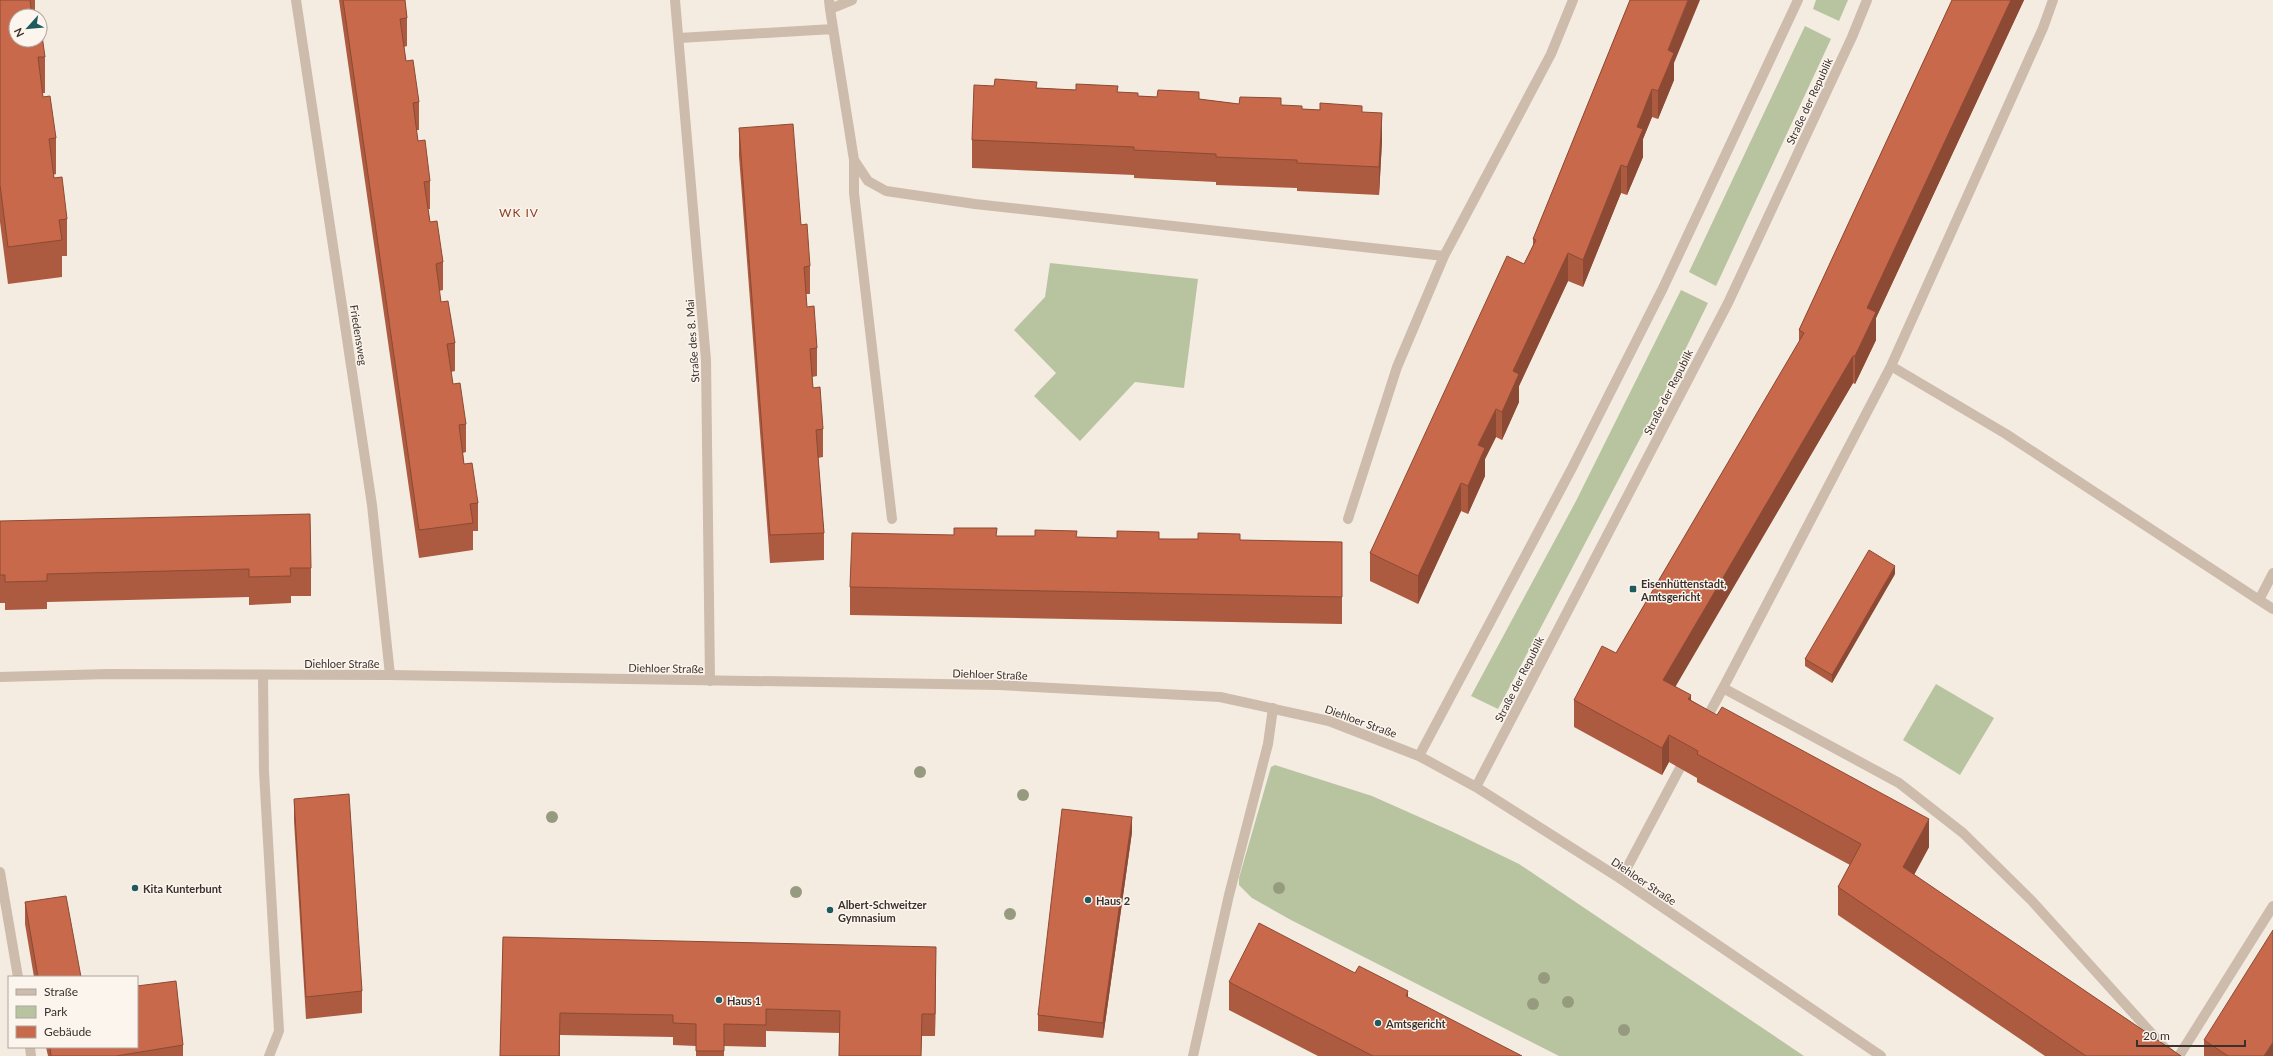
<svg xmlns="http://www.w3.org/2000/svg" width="2273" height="1056" font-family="Lato,sans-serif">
	<rect width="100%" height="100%" fill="#f4ebe1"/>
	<path fill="#b8c4a0" d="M 1816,0 L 1848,0 L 1839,21 L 1813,9 Z
		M 1805,26 L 1831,39 L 1716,286 L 1689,272 Z
		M 1050,263 L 1198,279 L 1184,388 L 1135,382 L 1080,441 L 1034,396 L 1056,373 L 1014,330 L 1045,297 Z
		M 1681,290 L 1708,303 L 1663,395 L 1498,709 L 1471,696 L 1576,501 Z
		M 1936,684 L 1994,718 L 1960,775 L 1903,740 Z
		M 1275,765 L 1372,796 L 1453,832 L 1519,864 L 1804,1056 L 1559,1056 L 1291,920 L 1252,898 L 1239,885 L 1239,878 L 1271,767 Z"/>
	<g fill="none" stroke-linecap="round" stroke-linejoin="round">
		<path stroke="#cdbbac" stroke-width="10" d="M 829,0 L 830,9
			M 2053,0 L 2043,28 L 1891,366 L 1723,688 L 1899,783 L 1963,833 L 2032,901 L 2172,1056
			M 1891,366 L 2006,434 L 2259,600 L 2273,573
			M 2259,600 L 2273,609
			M 263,676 L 264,772 L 279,1031 L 269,1056
			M 1704,723 L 1723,688
			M 0,872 L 18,977
			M 1621,879 L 1680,768
			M 30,1047 L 31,1056
			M 1193,1056 L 1229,895 L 1268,744 L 1273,708
			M 2179,1056 L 2273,906"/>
		<path stroke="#cdbbac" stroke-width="10" d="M 296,0 L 372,505 L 390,675
			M 675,0 L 706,360 L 710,681
			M 852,0 L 830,9 L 854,160 L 868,181 L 886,191 L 975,204 L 1444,256 L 1551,54 L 1573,0
			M 679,38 L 833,29
			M 854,160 L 854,193 L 892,519
			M 1348,519 L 1397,367 L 1444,256"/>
		<path stroke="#cdbbac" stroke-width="10" d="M 0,677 L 108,674 L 390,675 L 999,685 L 1220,697 L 1329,721 L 1419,756 L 1476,787 L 1621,879 L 1881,1056
			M 1419,756 L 1572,468 L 1663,288 L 1798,0
			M 1476,787 L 1728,303 L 1852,37 L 1867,0"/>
	</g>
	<g fill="#969b7f">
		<circle cx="920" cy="772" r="6"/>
		<circle cx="1023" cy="795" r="6"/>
		<circle cx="552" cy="817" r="6"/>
		<circle cx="1279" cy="888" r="6"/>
		<circle cx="796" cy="892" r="6"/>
		<circle cx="1010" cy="914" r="6"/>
		<circle cx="1544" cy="978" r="6"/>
		<circle cx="1568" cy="1002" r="6"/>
		<circle cx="1533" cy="1004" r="6"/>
		<circle cx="1624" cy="1030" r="6"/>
	</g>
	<path fill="#ac5a40" d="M 0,0 L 35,0 L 35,14 L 32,14 L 32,16 L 45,57 L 45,93 L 43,93 L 43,97 L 56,138 L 56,174 L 53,175 L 54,178 L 67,219 L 67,256 L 62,256 L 62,277 L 8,284 L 0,222 Z
		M 339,0 L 405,0 L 407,18 L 407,46 L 404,47 L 406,61 L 419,102 L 419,130 L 416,130 L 418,141 L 430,181 L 430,209 L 428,209 L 430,222 L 443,262 L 443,290 L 439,291 L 441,302 L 455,343 L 455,371 L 451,372 L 453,384 L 466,424 L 466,452 L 463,453 L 464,464 L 478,503 L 478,531 L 473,531 L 473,550 L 419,558 Z
		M 1630,0 L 1674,63 L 1674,80 L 1658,119 L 1652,117 L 1643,139 L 1643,157 L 1627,195 L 1621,193 L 1583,287 L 1568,281 L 1519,386 L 1519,402 L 1502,440 L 1496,437 L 1485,459 L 1485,476 L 1468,514 L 1461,511 L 1418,604 L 1370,581 L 1370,553 L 1524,264 L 1533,245 L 1533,239 Z
		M 1952,0 L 2024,0 L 1876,318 L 1876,340 L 1855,384 L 1853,383 L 1675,686 L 1691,700 L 1929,847 L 1914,875 L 2181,1056 L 2045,1056 L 1838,915 L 1838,887 L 1850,865 L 1697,782 L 1697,778 L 1669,762 L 1662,775 L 1574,727 L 1574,700 L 1616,653 L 1799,342 L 1799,330 Z
		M 1037,88 L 1118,92 L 1138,96 L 1199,99 L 1239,104 L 1281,105 L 1302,109 L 1362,112 L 1382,141 L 1379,195 L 1297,191 L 1297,188 L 1216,185 L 1216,182 L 1134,178 L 1134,175 L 972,168 L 972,140 Z
		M 739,128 L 801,225 L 810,266 L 810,294 L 806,294 L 807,307 L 817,348 L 817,376 L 812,377 L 813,388 L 823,429 L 823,457 L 818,458 L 824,533 L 824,560 L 770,563 L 739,156 Z
		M 0,521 L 311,568 L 311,596 L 291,596 L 291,603 L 249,605 L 249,597 L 47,602 L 47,609 L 5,610 L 5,603 L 0,603 Z
		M 997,536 L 1342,542 L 1342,624 L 850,615 L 850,587 Z
		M 1895,574 L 1832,683 L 1805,666 L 1805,659 Z
		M 294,799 L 362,991 L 362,1013 L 306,1019 L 294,821 Z
		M 1132,832 L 1103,1038 L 1038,1031 L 1038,1015 Z
		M 25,902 L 81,977 L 34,977 L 25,924 Z
		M 503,937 L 936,970 L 935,1036 L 922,1036 L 921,1056 L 839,1056 L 840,1033 L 766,1031 L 766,1047 L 724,1046 L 724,1056 L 696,1056 L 696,1046 L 673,1045 L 673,1037 L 560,1035 L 560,1056 L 500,1056 Z
		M 1355,973 L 1408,998 L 1522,1056 L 1318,1056 L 1229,1010 L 1229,982 Z
		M 2204,1040 L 2273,1056 L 2204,1056 Z
		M 183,1045 L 183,1056 L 48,1056 L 46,1047 L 137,1047 Z"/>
	<path fill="#8c4a34" d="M 1688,0 L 1700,0 L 1674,63 L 1674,80 L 1658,119 L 1658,91 L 1668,50 Z
		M 2011,0 L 2024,0 L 1876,318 L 1876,340 L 1855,384 L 1855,356 L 1867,308 Z
		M 1652,89 L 1652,117 L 1643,139 L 1643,157 L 1627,195 L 1627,167 L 1637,127 Z
		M 1382,113 L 1382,141 L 1379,195 L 1379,167 Z
		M 1621,165 L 1621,193 L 1583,287 L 1583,260 Z
		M 1568,253 L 1568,281 L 1519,386 L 1519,402 L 1502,440 L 1502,412 L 1513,371 Z
		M 1853,356 L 1853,383 L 1663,708 L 1663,680 Z
		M 1496,409 L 1496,437 L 1485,459 L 1485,476 L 1468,514 L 1468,486 L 1478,445 Z
		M 1461,483 L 1461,511 L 1418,604 L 1418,576 Z
		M 1895,566 L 1895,574 L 1832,683 L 1832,675 Z
		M 1691,695 L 1691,723 L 1688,699 Z
		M 1669,735 L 1669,762 L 1662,775 L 1662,748 Z
		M 1132,817 L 1132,832 L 1103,1038 L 1103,1023 Z
		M 1929,819 L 1929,847 L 1903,895 L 1903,867 Z
		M 936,947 L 936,970 L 935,1036 L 935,1014 Z
		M 1408,991 L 1408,1019 L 1406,996 Z
		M 2273,1042 L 2273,1056 L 2264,1056 Z"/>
	<path fill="#c8694b" stroke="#8c4a34" d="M 0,0 L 30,0 L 32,16 L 16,16 L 16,40 L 40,40 L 40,21 L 45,57 L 38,57 L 43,97 L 50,96 L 56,138 L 49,139 L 54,178 L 62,177 L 67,219 L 59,220 L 62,240 L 8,247 L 0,185 Z
		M 343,0 L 405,0 L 407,18 L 400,19 L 406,61 L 413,60 L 419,102 L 413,103 L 418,141 L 425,140 L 430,181 L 424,182 L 430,222 L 437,221 L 443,262 L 436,264 L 441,302 L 448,301 L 455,343 L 447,344 L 453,384 L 460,383 L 466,424 L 459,425 L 464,464 L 472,463 L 478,503 L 470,504 L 473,523 L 419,530 Z
		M 1630,0 L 1688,0 L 1668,50 L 1674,53 L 1658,91 L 1652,89 L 1637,127 L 1643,129 L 1627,167 L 1621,165 L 1583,260 L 1568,253 L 1513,371 L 1519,374 L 1502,412 L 1496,409 L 1478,445 L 1485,448 L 1468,486 L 1461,483 L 1418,576 L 1370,553 L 1507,256 L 1524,264 L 1536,240 L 1533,239 Z
		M 1952,0 L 2011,0 L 1867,308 L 1876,312 L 1855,356 L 1853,356 L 1663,680 L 1691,695 L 1688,699 L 1717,715 L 1722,707 L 1929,819 L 1903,867 L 2181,1056 L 2086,1056 L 1838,887 L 1861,844 L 1697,754 L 1698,751 L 1669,735 L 1662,748 L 1574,700 L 1602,646 L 1616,653 L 1804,333 L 1799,330 Z
		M 995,79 L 1037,82 L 1036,88 L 1076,90 L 1076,84 L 1118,86 L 1117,92 L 1138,93 L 1138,96 L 1157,97 L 1158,90 L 1199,92 L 1199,99 L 1239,104 L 1240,97 L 1281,98 L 1281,105 L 1302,106 L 1302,109 L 1320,110 L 1320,103 L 1362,106 L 1362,112 L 1382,113 L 1379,167 L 1297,163 L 1297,160 L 1216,157 L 1216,154 L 1134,150 L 1134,147 L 972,140 L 974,85 L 994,86 Z
		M 793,124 L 801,225 L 807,224 L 810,266 L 804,267 L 807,307 L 814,306 L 817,348 L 810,349 L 813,388 L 820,387 L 823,429 L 816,430 L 824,533 L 770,535 L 739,128 Z
		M 310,514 L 311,568 L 290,568 L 291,576 L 249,577 L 249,569 L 47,574 L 47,581 L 5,582 L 5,575 L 0,575 L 0,521 Z
		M 954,528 L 997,528 L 996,536 L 1035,536 L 1035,530 L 1077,531 L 1076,537 L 1117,538 L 1117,531 L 1159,532 L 1159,539 L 1198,539 L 1198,533 L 1240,534 L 1240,540 L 1342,542 L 1342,597 L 850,587 L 852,533 L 954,535 Z
		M 1869,550 L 1895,566 L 1832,675 L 1805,659 Z
		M 349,794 L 362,991 L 306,997 L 294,799 Z
		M 1062,809 L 1132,817 L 1103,1023 L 1038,1015 Z
		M 66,896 L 81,977 L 38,977 L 25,902 Z
		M 1259,923 L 1355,973 L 1359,966 L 1408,991 L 1406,996 L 1522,1056 L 1373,1056 L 1229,982 Z
		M 2273,930 L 2273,1042 L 2264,1056 L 2228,1056 L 2204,1040 Z
		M 503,937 L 936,947 L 935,1014 L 922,1014 L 921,1056 L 839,1056 L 840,1011 L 766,1009 L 766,1025 L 724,1024 L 724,1051 L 696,1051 L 696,1024 L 673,1023 L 673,1015 L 560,1013 L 559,1056 L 500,1056 Z
		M 176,981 L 183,1045 L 116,1056 L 51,1056 L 50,1047 L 137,1047 L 137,986 Z"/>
	<g fill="#1f5a5e" stroke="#fbf5ee" stroke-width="1.5">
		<rect x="1629" y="585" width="8" height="8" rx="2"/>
		<circle cx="135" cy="888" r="4"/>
		<circle cx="1088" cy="900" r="4"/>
		<circle cx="830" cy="910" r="4"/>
		<circle cx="719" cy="1000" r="4"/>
		<circle cx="1378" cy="1023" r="4"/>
	</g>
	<g text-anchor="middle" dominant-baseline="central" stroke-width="3" stroke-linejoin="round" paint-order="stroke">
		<g font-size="11" fill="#3b302b" stroke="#fbf5ee">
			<text transform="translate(1809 101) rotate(-65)">Straße der Republik</text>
			<text transform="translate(359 335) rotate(81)">Friedensweg</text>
			<text transform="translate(692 341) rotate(-94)">Straße des 8. Mai</text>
			<text transform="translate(1668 392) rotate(-63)">Straße der Republik</text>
			<text x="342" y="663">Diehloer Straße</text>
			<text transform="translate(666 668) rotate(1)">Diehloer Straße</text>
			<text transform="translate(990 674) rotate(2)">Diehloer Straße</text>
			<text transform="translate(1519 679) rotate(-63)">Straße der Republik</text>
			<text transform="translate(1361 721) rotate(20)">Diehloer Straße</text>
			<text transform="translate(1644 881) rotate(34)">Diehloer Straße</text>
		</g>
		<g font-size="11" font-weight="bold" fill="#3b302b" stroke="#fbf5ee" text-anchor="start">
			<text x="1641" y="583">Eisenhüttenstadt,<tspan x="1641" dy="13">Amtsgericht</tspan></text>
			<text x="143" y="888">Kita Kunterbunt</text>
			<text x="1096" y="900">Haus 2</text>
			<text x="838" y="904">Albert-Schweitzer<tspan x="838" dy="13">Gymnasium</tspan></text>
			<text x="727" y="1000">Haus 1</text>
			<text x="1386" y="1023">Amtsgericht</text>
		</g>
		<g font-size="12" letter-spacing="1" fill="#8c3b22" stroke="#fbf5ee">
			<text x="519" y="212">WK IV</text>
		</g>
	</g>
	<rect x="8" y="976" width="130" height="72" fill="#fbf5ee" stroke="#aea6a0"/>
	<rect x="16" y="989" width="20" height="6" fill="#cdbbac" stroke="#aea6a0"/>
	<text x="44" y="996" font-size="12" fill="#3b302b">Straße</text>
	<rect x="16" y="1006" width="20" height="12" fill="#b8c4a0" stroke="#aea6a0"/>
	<text x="44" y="1016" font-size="12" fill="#3b302b">Park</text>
	<rect x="16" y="1026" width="20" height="12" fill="#c8694b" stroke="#aea6a0"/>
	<text x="44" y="1036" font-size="12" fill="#3b302b">Gebäude</text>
	<g transform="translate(28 28) rotate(243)"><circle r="19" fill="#fbf5ee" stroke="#aea6a0"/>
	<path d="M0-3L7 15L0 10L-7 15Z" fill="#1f5a5e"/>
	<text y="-6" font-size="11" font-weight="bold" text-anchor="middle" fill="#3b302b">N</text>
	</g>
	<path d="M2137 1040v6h108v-6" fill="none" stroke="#3b302b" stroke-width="2"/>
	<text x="2143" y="1040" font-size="12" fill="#3b302b" stroke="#fbf5ee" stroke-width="3" paint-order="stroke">20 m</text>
</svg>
